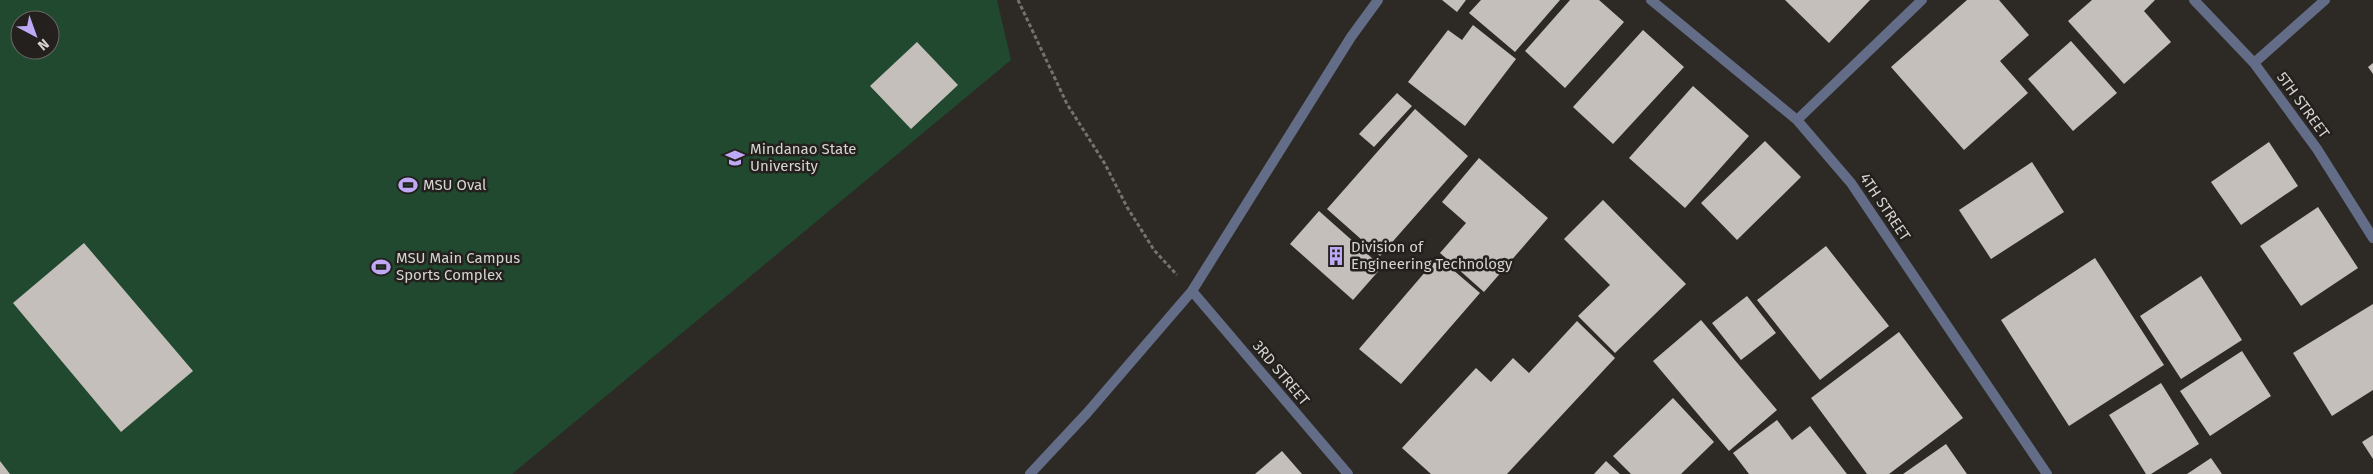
<svg xmlns="http://www.w3.org/2000/svg" width="2373" height="474" font-family="'Fira Sans',sans-serif">
	<rect width="100%" height="100%" fill="#2d2a26"/>
	<path fill="#20492f" fill-rule="evenodd" d="M 0,0 L 997,0 L 1011,60 L 512,474 L 0,474 ZM 20,20 L 50,20 L 50,50 L 20,50 Z"/>
	<path fill="#c4bfbb" d="M 1442,0 L 1466,0 L 1457,12 Z
		M 1481,0 L 1560,0 L 1515,52 L 1469,13 Z
		M 1570,0 L 1599,0 L 1624,22 L 1565,88 L 1525,51 Z
		M 1785,0 L 1870,0 L 1829,43 Z
		M 1967,0 L 1999,0 L 2029,35 L 2000,61 L 2028,93 L 1964,150 L 1891,67 Z
		M 2092,0 L 2155,0 L 2144,11 L 2171,42 L 2124,84 L 2068,21 Z
		M 1473,25 L 1516,59 L 1465,126 L 1408,82 L 1448,30 L 1462,40 Z
		M 1643,30 L 1684,67 L 1613,144 L 1573,107 Z
		M 2071,41 L 2117,93 L 2073,131 L 2028,79 Z
		M 917,42 L 958,85 L 911,129 L 870,86 Z
		M 2373,63 L 2373,74 L 2368,67 Z
		M 1693,86 L 1749,136 L 1685,208 L 1629,158 Z
		M 1397,93 L 1412,106 L 1374,147 L 1359,134 Z
		M 1415,109 L 1468,156 L 1380,256 L 1327,209 Z
		M 1765,141 L 1801,177 L 1737,240 L 1701,203 Z
		M 2269,142 L 2298,186 L 2241,225 L 2211,182 Z
		M 1479,158 L 1548,218 L 1484,292 L 1440,253 L 1466,223 L 1442,202 Z
		M 2032,162 L 2064,212 L 1991,259 L 1959,210 Z
		M 1603,200 L 1686,284 L 1615,353 L 1578,316 L 1610,285 L 1564,239 Z
		M 2318,207 L 2358,268 L 2301,306 L 2260,246 Z
		M 1319,211 L 1382,267 L 1353,300 L 1290,244 Z
		M 84,243 L 193,371 L 121,432 L 13,303 Z
		M 1826,246 L 1889,326 L 1820,380 L 1757,300 Z
		M 1438,257 L 1480,293 L 1401,384 L 1359,349 Z
		M 2095,258 L 2164,365 L 2069,426 L 2001,320 Z
		M 2201,276 L 2242,340 L 2181,379 L 2140,316 Z
		M 1747,296 L 1776,333 L 1741,360 L 1712,323 Z
		M 2373,304 L 2373,390 L 2332,416 L 2293,353 Z
		M 1701,320 L 1777,410 L 1729,451 L 1653,361 Z
		M 1577,321 L 1615,358 L 1507,474 L 1431,474 L 1402,448 L 1476,368 L 1491,382 L 1513,358 L 1529,373 Z
		M 1899,332 L 1963,418 L 1889,474 L 1867,474 L 1811,398 Z
		M 2242,351 L 2271,396 L 2210,436 L 2180,391 Z
		M 2161,383 L 2199,444 L 2151,474 L 2146,474 L 2109,415 Z
		M 1673,398 L 1714,442 L 1681,474 L 1631,474 L 1613,456 Z
		M 1777,420 L 1792,440 L 1810,426 L 1847,474 L 1749,474 L 1733,453 Z
		M 2373,435 L 2373,459 L 2362,442 Z
		M 1946,444 L 1967,474 L 1903,474 Z
		M 1282,451 L 1302,474 L 1255,474 Z
		M 2211,458 L 2222,474 L 2187,474 Z
		M 0,461 L 10,474 L 0,474 Z
		M 1606,461 L 1620,474 L 1594,474 Z"/>
	<g fill="none" stroke-linecap="round" stroke-linejoin="round">
		<path stroke="#74716e" stroke-width="3" stroke-dasharray="4 2.5" stroke-linecap="butt" d="M 1018,0 L 1067,104 L 1105,164 L 1127,207 L 1154,250 L 1177,275"/>
		<path stroke="#636d88" stroke-width="10" d="M 1651,0 L 1797,120 L 1851,183 L 2047,474
			M 2194,0 L 2254,63 L 2317,149 L 2373,238
			M 2254,63 L 2325,0
			M 1797,120 L 1922,0
			M 1192,291 L 1348,474
			M 1030,474 L 1087,413 L 1192,291 L 1351,37 L 1378,0"/>
	</g>
	<defs>
		<g id="university-bare" transform="scale(1.5)"><path d="M0-5L7-2L0 1L-7-2ZM-4 1L0 2.5L4 1V4Q0 6-4 4Z" fill="#bea9f5" stroke="#23201d" stroke-width="2.5" paint-order="stroke"/></g>
		<g id="stadium-bare" transform="scale(1.5)"><path d="M0-5a6.5 5 0 1 0 0 10a6.5 5 0 1 0 0-10ZM-3.5-1.8h7v3.6h-7Z" fill="#bea9f5" stroke="#23201d" stroke-width="2.5" paint-order="stroke"/></g>
		<g id="building-bare" transform="scale(1.5)"><path d="M-4-6H4V6H1V3H-1V6H-4ZM-2.5-4.3h1.7v1.8h-1.7ZM.8-4.3h1.7v1.8H.8ZM-2.5-1h1.7V.8h-1.7ZM.8-1h1.7V.8H.8Z" fill="#bea9f5" stroke="#23201d" stroke-width="2.5" paint-order="stroke"/></g>
	</defs>
	<g fill-rule="evenodd">
		<use href="#university-bare" x="735" y="158"/>
		<use href="#stadium-bare" x="408" y="185"/>
		<use href="#building-bare" x="1336" y="256"/>
		<use href="#stadium-bare" x="381" y="267"/>
	</g>
	<g text-anchor="middle" dominant-baseline="central" stroke-width="5" stroke-linejoin="round" paint-order="stroke">
		<g font-size="15" fill="#d5d4d1" stroke="#23201d">
			<text transform="translate(2303 105) rotate(54)">5TH STREET</text>
			<text transform="translate(1885 207) rotate(56)">4TH STREET</text>
			<text transform="translate(1281 373) rotate(50)">3RD STREET</text>
		</g>
		<g font-size="15" fill="#d5d4d1" stroke="#23201d" text-anchor="start">
			<text x="750" y="149">Mindanao State<tspan x="750" dy="17">University</tspan></text>
			<text x="423" y="185">MSU Oval</text>
			<text x="1351" y="247">Division of<tspan x="1351" dy="17">Engineering Technology</tspan></text>
			<text x="396" y="258">MSU Main Campus<tspan x="396" dy="17">Sports Complex</tspan></text>
		</g>
	</g>
	<g transform="translate(35 35) rotate(139)"><circle r="24" fill="#23201d" stroke="#6a6865"/>
	<path d="M0-4L9 19L0 12L-9 19Z" fill="#bea9f5"/>
	<text y="-8" font-size="14" font-weight="bold" text-anchor="middle" fill="#d5d4d1">N</text>
	</g>
</svg>
